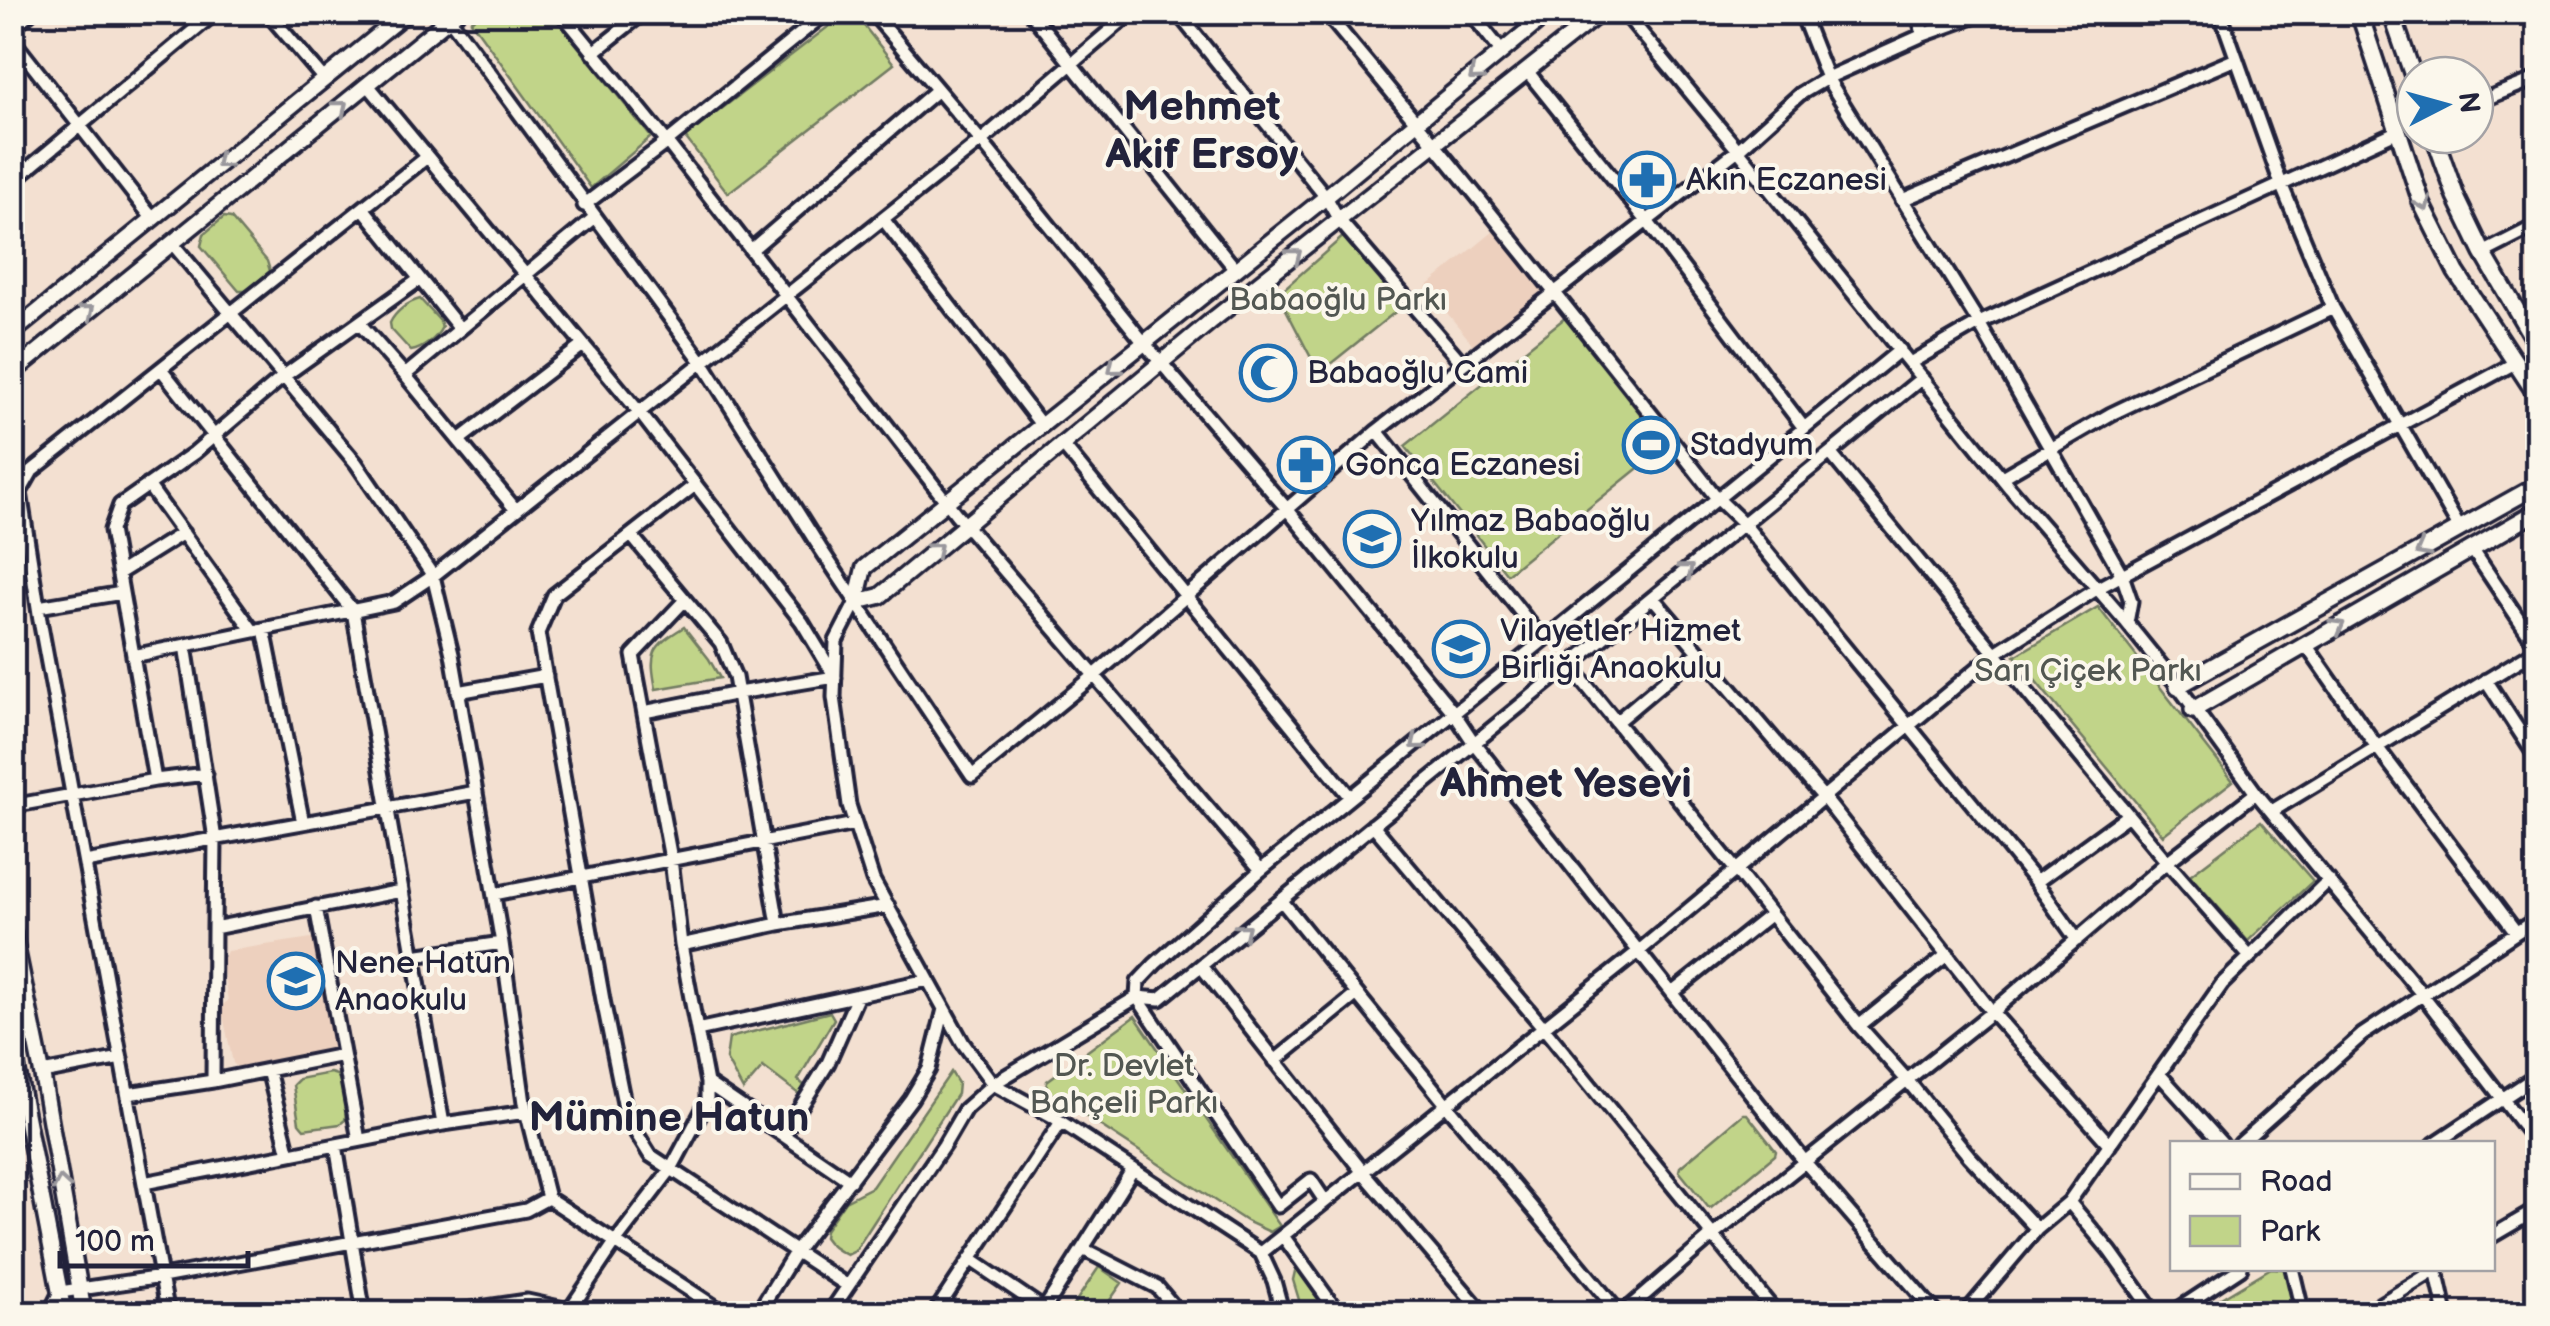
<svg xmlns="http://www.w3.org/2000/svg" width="2550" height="1326" font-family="'Balsamiq Sans',sans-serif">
	<rect width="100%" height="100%" fill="#f3e0d1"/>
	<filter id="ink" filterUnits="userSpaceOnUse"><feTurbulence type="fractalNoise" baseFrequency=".01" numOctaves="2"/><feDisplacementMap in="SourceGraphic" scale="20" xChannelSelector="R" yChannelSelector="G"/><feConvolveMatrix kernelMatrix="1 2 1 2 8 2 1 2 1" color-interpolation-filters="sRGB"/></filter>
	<g filter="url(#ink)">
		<path fill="#edd0be" d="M 1494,231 L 1544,290 L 1475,347 L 1426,287 Z
			M 318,937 L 338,1046 L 334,1053 L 237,1067 L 233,1063 L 221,1006 L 228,1001 L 222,962 L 227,951 Z"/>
		<path fill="#c1d489" stroke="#727b62" stroke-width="2.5" d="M 482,12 L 551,13 L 651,137 L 591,188 L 471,21 Z
			M 846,13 L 854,13 L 894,64 L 728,193 L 685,137 Z
			M 224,217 L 231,218 L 267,261 L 270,271 L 247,291 L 239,291 L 201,246 L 204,234 Z
			M 1346,234 L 1404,305 L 1319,373 L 1278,294 Z
			M 420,299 L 440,321 L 442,327 C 436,339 423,349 411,351 L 391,329 L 390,323 C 395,312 408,302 420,299 Z
			M 1566,317 L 1668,444 L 1507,574 L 1405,446 Z
			M 2098,607 L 2233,781 L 2163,835 L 2015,656 Z
			M 684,627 L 709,659 L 720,678 L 656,689 C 649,653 651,647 684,627 Z
			M 2261,821 L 2313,881 L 2248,941 L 2190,875 Z
			M 830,1012 L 834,1019 L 798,1080 L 805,1086 L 800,1095 L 763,1067 L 743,1090 L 726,1059 L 729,1038 Z
			M 1135,1016 L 1280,1226 L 1270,1232 L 1246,1221 L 1046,1090 L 1047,1081 Z
			M 951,1072 L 958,1083 L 957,1094 L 855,1251 L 847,1255 C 838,1251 829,1245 824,1237 L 825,1230 L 845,1201 L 872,1187 Z
			M 330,1073 L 337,1075 C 344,1086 348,1108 345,1120 L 340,1124 L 304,1129 L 299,1123 L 293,1085 L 299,1079 Z
			M 1743,1114 L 1747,1114 L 1776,1151 L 1775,1155 L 1711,1208 L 1708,1207 L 1679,1171 L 1680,1167 Z
			M 1099,1267 L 1122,1283 L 1101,1313 L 1083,1313 L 1072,1307 Z
			M 1296,1267 L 1328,1313 L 1303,1313 L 1293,1280 Z
			M 2271,1268 L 2284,1269 L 2296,1313 L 2196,1313 Z"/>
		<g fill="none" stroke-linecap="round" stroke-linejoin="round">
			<g stroke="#22223b" stroke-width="19">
				<path id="minor" d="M 267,12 L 324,79
					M 561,12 L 667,142 L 956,514 L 1261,870
					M 872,12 L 981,141 L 1145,344 L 1287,509 L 1454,713 L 1474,743 L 1805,1162 L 1937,1314
					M 1030,12 L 1236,270
					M 1177,12 L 1326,197 L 1339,220 L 1463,364
					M 1325,12 C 1459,172 1589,334 1717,498 L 1744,524 L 2036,882 L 2077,940
					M 1470,12 L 1502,52
					M 1624,12 L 1738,150 L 2010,488 L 2127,623 L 2178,686 L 2256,793 L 2422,994 L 2538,1145
					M 1801,12 L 1827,78 L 1979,323 L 2122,575 L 2131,601 L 2127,623
					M 1918,12 L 1923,35
					M 2220,12 L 2281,184 L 2333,308 L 2460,529
					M 450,19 L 703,363 L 820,548 L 972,776 L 1095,675 L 1377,431 L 1738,150 L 1800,94 L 1827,78 L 1923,35 L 1987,12
					M 12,28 L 31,12
					M 12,39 L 152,218
					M 593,53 L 644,12
					M 1527,71 L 1647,221 L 1804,428
					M 368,85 L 640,413 L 802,622 L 835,677 L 738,693 L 644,712
					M 2475,103 L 2538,78
					M 12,182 L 216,12
					M 1902,200 L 2236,59
					M 584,205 L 667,142 L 827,12
					M 363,208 L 460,329
					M 883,219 L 1042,426
					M 172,243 L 356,463 L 433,576 L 452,654 L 502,943 L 524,1103 L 548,1198 L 726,1314
					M 751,250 L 937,90
					M 2483,253 L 2538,225
					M 359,323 L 405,375 L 516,510
					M 1910,363 L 1979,323 L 2398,131
					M 161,369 L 353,611 L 443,1124
					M 405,375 L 594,218
					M 1377,431 L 1543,640
					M 459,440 L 583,345
					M 1062,444 L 1350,797
					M 1830,453 L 2167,862 L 2250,957
					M 2002,477 L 2111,414 L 2333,308
					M 148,485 L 253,631
					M 695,485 L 554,595 L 538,633 L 603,1000 L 627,1118 L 650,1155 L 848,1286
					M 631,535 L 721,643 L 735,677 L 778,924
					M 2472,549 L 2538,648
					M 119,573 L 183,533
					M 1653,598 L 1824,798 L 1992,1012 L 2110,1145
					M 856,602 L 836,641 L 834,697 L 849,805 L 873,880 L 963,1043 L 993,1084 L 1052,1116 L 1261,1253 L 1274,1281 L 1283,1314
					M 38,607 L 122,593
					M 264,629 L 303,823
					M 185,645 L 215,839 L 214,928
					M 2306,645 L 2377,747 L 2516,932
					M 133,656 L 394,602 L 433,576 L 981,141 L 1132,12
					M 1570,665 L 1736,870 L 1859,1026 L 1907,1080 L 1969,1156 L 2037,1229
					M 2486,680 L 2538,760
					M 458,692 L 546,676
					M 1616,722 L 1699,652
					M 155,780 L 111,530 L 120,505 L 194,453 L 284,376 L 420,279
					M 12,806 L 155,780 L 206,774
					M 2272,811 L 2538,649
					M 1373,825 L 1543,1027 L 1777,1314
					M 85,862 L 476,792
					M 2036,882 L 2128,815
					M 494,894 L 855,824
					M 1281,900 L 1446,1104 L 1620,1314
					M 316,907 L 359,1140
					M 681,945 L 778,924 L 888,906
					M 413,956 L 502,943
					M 1201,966 L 1362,1171 L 1484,1314
					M 1672,993 L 1771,914
					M 1859,1026 L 1948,954
					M 697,1030 L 928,980
					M 1275,1061 L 1357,994
					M 268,1070 L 289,1154
					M 42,1073 L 121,1058
					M 2160,1075 L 2222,1144
					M 213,1081 L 343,1055
					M 707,1083 L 850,1181
					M 128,1094 L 213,1081 L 214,928 L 401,891
					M 783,1135 L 828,1063 L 858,995
					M 2240,1144 L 2362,1035 L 2538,918
					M 2434,1144 L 2538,1075
					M 336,1145 L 364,1314
					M 144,1183 L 443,1124 L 526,1112
					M 1325,1201 L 1311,1180 L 1278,1206 L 1137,997 L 1138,982 L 1155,964 L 1261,870 L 1900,350
					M 2069,1202 L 2110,1251 L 2155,1314
					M 1283,1236 L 1339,1314
					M 2492,1236 L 2538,1209
					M 1083,1249 L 1157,1287 L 1180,1314
					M 1261,1253 L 1639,951 L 1997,652 L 2098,588 L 2515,363
					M 970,1259 L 1051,1314
					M 2292,1268 L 2303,1314
					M 2436,1270 L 2446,1314
					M 1045,1308 L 1133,1169
					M 49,1314 L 60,1292 L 162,1277 L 526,1210 L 548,1198
					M 168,1314 L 40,620 L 20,492 L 32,471 L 427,157
					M 439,1314 L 527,1301 L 569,1310 L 575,1314
					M 567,1314 L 616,1241 L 671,1169 L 707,1102 L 707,1083 L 681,945 L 671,859 L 633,655 L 685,600
					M 757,1314 L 796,1251 L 911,1099 L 929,1069 L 944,1009
					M 829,1314 L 944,1145 L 965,1109 L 993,1084 L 1137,997 L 1160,999 L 1922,378
					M 934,1314 L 1061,1122
					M 1622,1314 L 1712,1236 L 1992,1012 L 2167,862 L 2256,793
					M 1965,1314 L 2037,1229 L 2069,1202 L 2222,984 L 2329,880
					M 2171,1314 L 2241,1268
					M 2364,1314 L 2439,1268"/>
			</g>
			<g stroke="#22223b" stroke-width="21">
				<path id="tertiary" d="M 1550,12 L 1326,197 L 864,568 L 856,602 L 880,596 L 1210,322 L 1601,12
					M 12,333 L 407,12
					M 12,373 L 457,12
					M 12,926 L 42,1073 L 84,1314
					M 12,1043 L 64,1314"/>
			</g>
			<g stroke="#22223b" stroke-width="22">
				<path id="secondary" d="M 2359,12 L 2422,204 L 2456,272 L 2538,397
					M 2391,12 L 2415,81
					M 2434,135 L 2456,197 L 2483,253 L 2538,347
					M 2178,686 L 2538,485
					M 2193,710 L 2538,511"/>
			</g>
			<use href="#minor" stroke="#fbf7ec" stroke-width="11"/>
			<use href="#tertiary" stroke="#fbf7ec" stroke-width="14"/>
			<use href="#secondary" stroke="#fbf7ec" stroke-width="15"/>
		</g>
		<defs><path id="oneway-chevron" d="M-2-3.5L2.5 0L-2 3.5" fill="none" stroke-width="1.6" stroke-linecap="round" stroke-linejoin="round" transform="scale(2.5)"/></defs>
		<g stroke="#99979c">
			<use href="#oneway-chevron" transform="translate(1475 75) rotate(140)"/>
			<use href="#oneway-chevron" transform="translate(341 107) rotate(-39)"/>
			<use href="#oneway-chevron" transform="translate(222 162) rotate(141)"/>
			<use href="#oneway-chevron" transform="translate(2424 204) rotate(67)"/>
			<use href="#oneway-chevron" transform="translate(1295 255) rotate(-38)"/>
			<use href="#oneway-chevron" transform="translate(88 311) rotate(-39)"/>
			<use href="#oneway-chevron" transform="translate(1114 368) rotate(141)"/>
			<use href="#oneway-chevron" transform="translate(936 549) rotate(-40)"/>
			<use href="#oneway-chevron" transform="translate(2422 550) rotate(151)"/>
			<use href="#oneway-chevron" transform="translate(1687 570) rotate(-39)"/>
			<use href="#oneway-chevron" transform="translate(2338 626) rotate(-30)"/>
			<use href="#oneway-chevron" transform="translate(1417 743) rotate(141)"/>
			<use href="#oneway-chevron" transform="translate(1244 930) rotate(-39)"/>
			<use href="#oneway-chevron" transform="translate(61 1183) rotate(-100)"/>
		</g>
	</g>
	<defs>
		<g id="pharmacy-ring" transform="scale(2.875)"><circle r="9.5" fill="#fbf7ec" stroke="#1f6fb2" stroke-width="1.5"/><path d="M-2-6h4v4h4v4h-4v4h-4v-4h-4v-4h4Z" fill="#1f6fb2"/></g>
		<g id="mosque-ring" transform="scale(2.875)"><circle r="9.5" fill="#fbf7ec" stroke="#1f6fb2" stroke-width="1.5"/><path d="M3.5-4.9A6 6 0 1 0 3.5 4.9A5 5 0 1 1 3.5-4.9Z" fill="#1f6fb2"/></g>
		<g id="stadium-ring" transform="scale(2.875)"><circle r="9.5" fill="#fbf7ec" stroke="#1f6fb2" stroke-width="1.5"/><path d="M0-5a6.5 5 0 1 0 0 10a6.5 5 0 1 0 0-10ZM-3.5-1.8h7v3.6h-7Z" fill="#1f6fb2"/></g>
		<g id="school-ring" transform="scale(2.875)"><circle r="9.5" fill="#fbf7ec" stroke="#1f6fb2" stroke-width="1.5"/><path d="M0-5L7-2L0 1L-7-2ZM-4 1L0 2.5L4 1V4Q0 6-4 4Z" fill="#1f6fb2"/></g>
	</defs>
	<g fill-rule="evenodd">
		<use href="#pharmacy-ring" x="1647" y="180"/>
		<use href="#mosque-ring" x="1268" y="373"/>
		<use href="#stadium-ring" x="1651" y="445"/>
		<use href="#pharmacy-ring" x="1306" y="465"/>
		<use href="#school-ring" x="1372" y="539"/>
		<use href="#school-ring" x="1461" y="649"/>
		<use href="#school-ring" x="296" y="981"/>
	</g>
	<g text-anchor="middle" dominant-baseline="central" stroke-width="8" stroke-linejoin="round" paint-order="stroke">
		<g font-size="32" fill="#22223b" stroke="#fbf7ec" text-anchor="start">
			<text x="1686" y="180">Akın Eczanesi</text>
			<text x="1307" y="373">Babaoğlu Cami</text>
			<text x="1690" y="445">Stadyum</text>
			<text x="1345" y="465">Gonca Eczanesi</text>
			<text x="1411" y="521">Yılmaz Babaoğlu<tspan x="1411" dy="37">İlkokulu</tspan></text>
			<text x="1500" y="631">Vilayetler Hizmet<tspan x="1500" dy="37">Birliği Anaokulu</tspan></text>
			<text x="335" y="963">Nene Hatun<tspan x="335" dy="37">Anaokulu</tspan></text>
		</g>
		<g font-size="32" fill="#525752" stroke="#fbf7ec">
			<text x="1338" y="300">Babaoğlu Parkı</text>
			<text x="2088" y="671">Sarı Çiçek Parkı</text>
			<text x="1124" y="1066">Dr. Devlet<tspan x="1124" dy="37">Bahçeli Parkı</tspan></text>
		</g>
		<g font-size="42" font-weight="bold" fill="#22223b" stroke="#fbf7ec">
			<text x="1202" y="107">Mehmet<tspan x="1202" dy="48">Akif Ersoy</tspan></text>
			<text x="1566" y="784">Ahmet Yesevi</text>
			<text x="669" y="1118">Mümine Hatun</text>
		</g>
	</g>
	<rect width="2550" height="1326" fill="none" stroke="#fbf7ec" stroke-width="50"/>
	<rect x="25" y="25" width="2500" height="1276" fill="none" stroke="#22223b" stroke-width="4" filter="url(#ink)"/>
	<rect x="2170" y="1141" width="325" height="130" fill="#fbf7ec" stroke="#a4a2a5" stroke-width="2.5"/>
	<rect x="2190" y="1174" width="50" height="15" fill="#fbf7ec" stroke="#a4a2a5" stroke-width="2.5"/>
	<text x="2260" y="1191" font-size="30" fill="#22223b">Road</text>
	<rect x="2190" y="1216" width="50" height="30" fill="#c1d489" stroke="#a4a2a5" stroke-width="2.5"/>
	<text x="2260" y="1241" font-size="30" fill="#22223b">Park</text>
	<g transform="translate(2445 105) rotate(84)"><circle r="48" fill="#fbf7ec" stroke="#a4a2a5" stroke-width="2.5"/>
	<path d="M0-8L18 38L0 25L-18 38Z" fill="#1f6fb2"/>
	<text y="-15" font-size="28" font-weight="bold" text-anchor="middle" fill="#22223b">N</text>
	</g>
	<path d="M60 1251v15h188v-15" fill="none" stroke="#22223b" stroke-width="5"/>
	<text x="75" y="1251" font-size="30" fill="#22223b" stroke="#fbf7ec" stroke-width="8" paint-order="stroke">100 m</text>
</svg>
